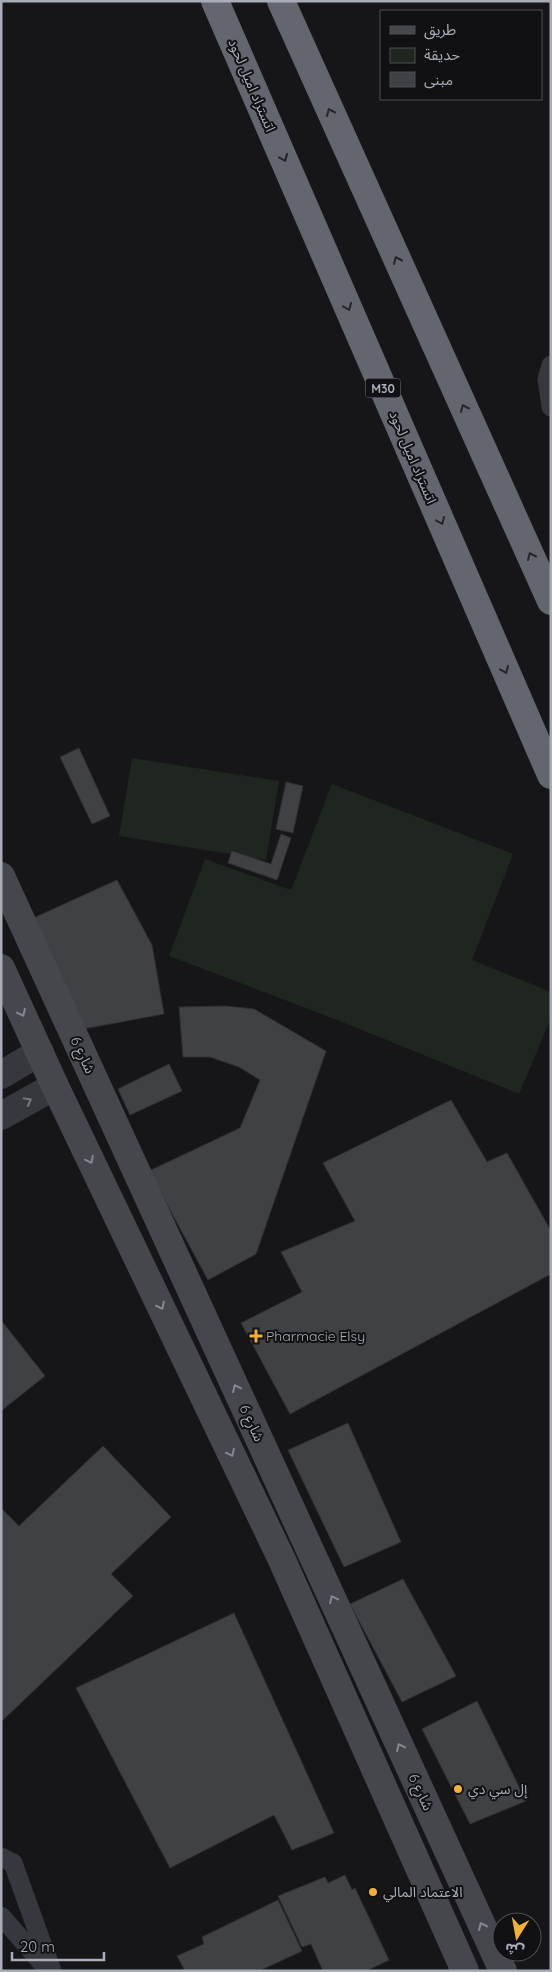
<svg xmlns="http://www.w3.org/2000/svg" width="552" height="1972" font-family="Quicksand,'Noto Sans Arabic',sans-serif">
	<rect width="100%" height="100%" fill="#161618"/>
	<path fill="#1e261f" d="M 132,758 L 279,781 L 266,860 L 119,836 Z
		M 332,784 L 513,854 L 472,960 L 551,992 L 551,1018 L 519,1094 L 340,1021 L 169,956 L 205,859 L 291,890 Z"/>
	<path fill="#404145" stroke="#303034" d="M 79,748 L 110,816 L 92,824 L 60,757 Z
		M 286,782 L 303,786 L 293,833 L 276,829 Z
		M 281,834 L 291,838 L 277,880 L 228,863 L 232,851 L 271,864 Z
		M 117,880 L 152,945 L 164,1014 L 83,1029 L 29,920 Z
		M 226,1006 L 254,1009 L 326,1051 L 256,1254 L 208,1280 L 149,1171 L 240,1128 L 260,1080 L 239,1067 L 210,1057 L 183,1057 L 179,1007 Z
		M 169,1064 L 182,1091 L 130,1115 L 118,1089 Z
		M 451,1100 L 487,1162 L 507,1153 L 551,1231 L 551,1274 L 290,1414 L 241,1323 L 302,1292 L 281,1252 L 355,1221 L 323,1163 Z
		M 1,1320 L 45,1376 L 1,1411 Z
		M 348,1423 L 401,1542 L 344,1567 L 288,1450 Z
		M 103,1446 L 171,1517 L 111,1574 L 133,1596 L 1,1722 L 1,1508 L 19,1526 Z
		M 403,1579 L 456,1676 L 402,1702 L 350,1604 Z
		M 234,1613 L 334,1833 L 292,1850 L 274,1815 L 170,1868 L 76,1688 Z
		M 477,1701 L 526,1801 L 470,1824 L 422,1729 Z
		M 345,1875 L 352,1890 L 355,1888 L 389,1960 L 366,1971 L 323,1971 L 311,1944 L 302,1947 L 278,1896 L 325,1877 L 328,1883 Z
		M 278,1900 L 302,1951 L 259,1971 L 185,1971 L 177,1956 L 204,1944 L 202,1937 Z"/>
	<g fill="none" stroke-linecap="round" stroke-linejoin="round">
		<path stroke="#37383d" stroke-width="19" d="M 551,365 L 547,379 L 551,407
			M 1,1857 L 13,1863 L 52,1971
			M 1,1916 L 48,1970"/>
		<path stroke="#37383d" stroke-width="28" d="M 1,1075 L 40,1052
			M 1,1116 L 55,1086"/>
		<path stroke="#45474d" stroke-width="28" d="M 1,876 L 503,1971
			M 1,968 L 55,1086 L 282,1560 L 465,1971"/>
		<path stroke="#63666e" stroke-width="28" d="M 215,1 L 551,775
			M 281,1 L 551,601"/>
	</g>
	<defs><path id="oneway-chevron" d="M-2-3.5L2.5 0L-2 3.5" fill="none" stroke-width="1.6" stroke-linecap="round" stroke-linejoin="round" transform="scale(1.25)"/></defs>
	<g stroke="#26262a">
		<use href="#oneway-chevron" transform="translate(330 112) rotate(-114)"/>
		<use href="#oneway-chevron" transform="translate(284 158) rotate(67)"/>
		<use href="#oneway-chevron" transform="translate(397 260) rotate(-114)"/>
		<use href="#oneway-chevron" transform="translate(348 307) rotate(67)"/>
		<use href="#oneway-chevron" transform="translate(464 408) rotate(-114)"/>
		<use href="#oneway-chevron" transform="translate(441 521) rotate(67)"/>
		<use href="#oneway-chevron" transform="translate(531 556) rotate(-114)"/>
		<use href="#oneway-chevron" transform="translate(505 670) rotate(67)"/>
	</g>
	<g stroke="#858993">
		<use href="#oneway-chevron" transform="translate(22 1013) rotate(65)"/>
		<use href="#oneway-chevron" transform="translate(90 1160) rotate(64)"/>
		<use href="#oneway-chevron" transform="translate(161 1306) rotate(64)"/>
		<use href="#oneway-chevron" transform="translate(236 1388) rotate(-115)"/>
		<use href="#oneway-chevron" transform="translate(231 1453) rotate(64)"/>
		<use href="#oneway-chevron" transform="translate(333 1599) rotate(-115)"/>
		<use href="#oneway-chevron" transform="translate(400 1747) rotate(-115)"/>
		<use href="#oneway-chevron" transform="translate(482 1926) rotate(-115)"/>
	</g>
	<use stroke="#757881" href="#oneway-chevron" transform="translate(28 1101) rotate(-29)"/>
	<g fill="#f2b134" stroke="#111113" stroke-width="2">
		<path d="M253.5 1328.5h5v5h5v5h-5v5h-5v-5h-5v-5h5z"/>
		<circle cx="458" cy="1789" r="5"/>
		<circle cx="373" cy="1892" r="5"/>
	</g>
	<g text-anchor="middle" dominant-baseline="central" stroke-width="4" stroke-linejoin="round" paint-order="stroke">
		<rect fill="#111113" stroke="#7b7e86" stroke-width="1" x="365.5" y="378.5" width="35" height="19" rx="4"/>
		<g font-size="12" font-weight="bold" fill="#a8adb8">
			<text x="383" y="388">M30</text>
		</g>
		<g font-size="14" fill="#a8adb8" stroke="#111113">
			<text transform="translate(252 85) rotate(67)">اتستراد اميل لحود</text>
			<text transform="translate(413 457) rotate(67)">اتستراد اميل لحود</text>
			<text transform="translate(83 1055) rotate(65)">شارع 6</text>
			<text transform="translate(252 1423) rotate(65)">شارع 6</text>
			<text transform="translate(421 1792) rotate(65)">شارع 6</text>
		</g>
		<g font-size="14" fill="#a8adb8" stroke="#111113" text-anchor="start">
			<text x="266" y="1336">Pharmacie Elsy</text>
			<text x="468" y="1789">إل سي دي</text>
			<text x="383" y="1892">الاعتماد المالي</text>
		</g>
	</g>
	<rect width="552" height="1972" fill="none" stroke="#a8adb8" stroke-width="5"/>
	<rect x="380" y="10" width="162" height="90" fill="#111113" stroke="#4d4f55"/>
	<rect x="390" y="26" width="25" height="8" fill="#45474d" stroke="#4d4f55"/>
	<text x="424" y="35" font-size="15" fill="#a8adb8">طريق</text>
	<rect x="390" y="48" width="25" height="15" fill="#1e261f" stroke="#4d4f55"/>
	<text x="424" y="60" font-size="15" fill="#a8adb8">حديقة</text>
	<rect x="390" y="72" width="25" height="15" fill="#404145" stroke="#4d4f55"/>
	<text x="424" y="85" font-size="15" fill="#a8adb8">مبنى</text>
	<g transform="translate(517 1937) rotate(191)"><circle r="24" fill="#111113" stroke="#4d4f55"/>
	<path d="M0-4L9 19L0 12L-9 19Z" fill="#f2b134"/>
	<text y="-8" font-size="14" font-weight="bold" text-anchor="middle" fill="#a8adb8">ش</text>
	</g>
	<path d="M12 1952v8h92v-8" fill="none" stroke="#a8adb8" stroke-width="2.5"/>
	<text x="20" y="1952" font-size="15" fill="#a8adb8" stroke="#111113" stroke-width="4" paint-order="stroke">20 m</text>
</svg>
